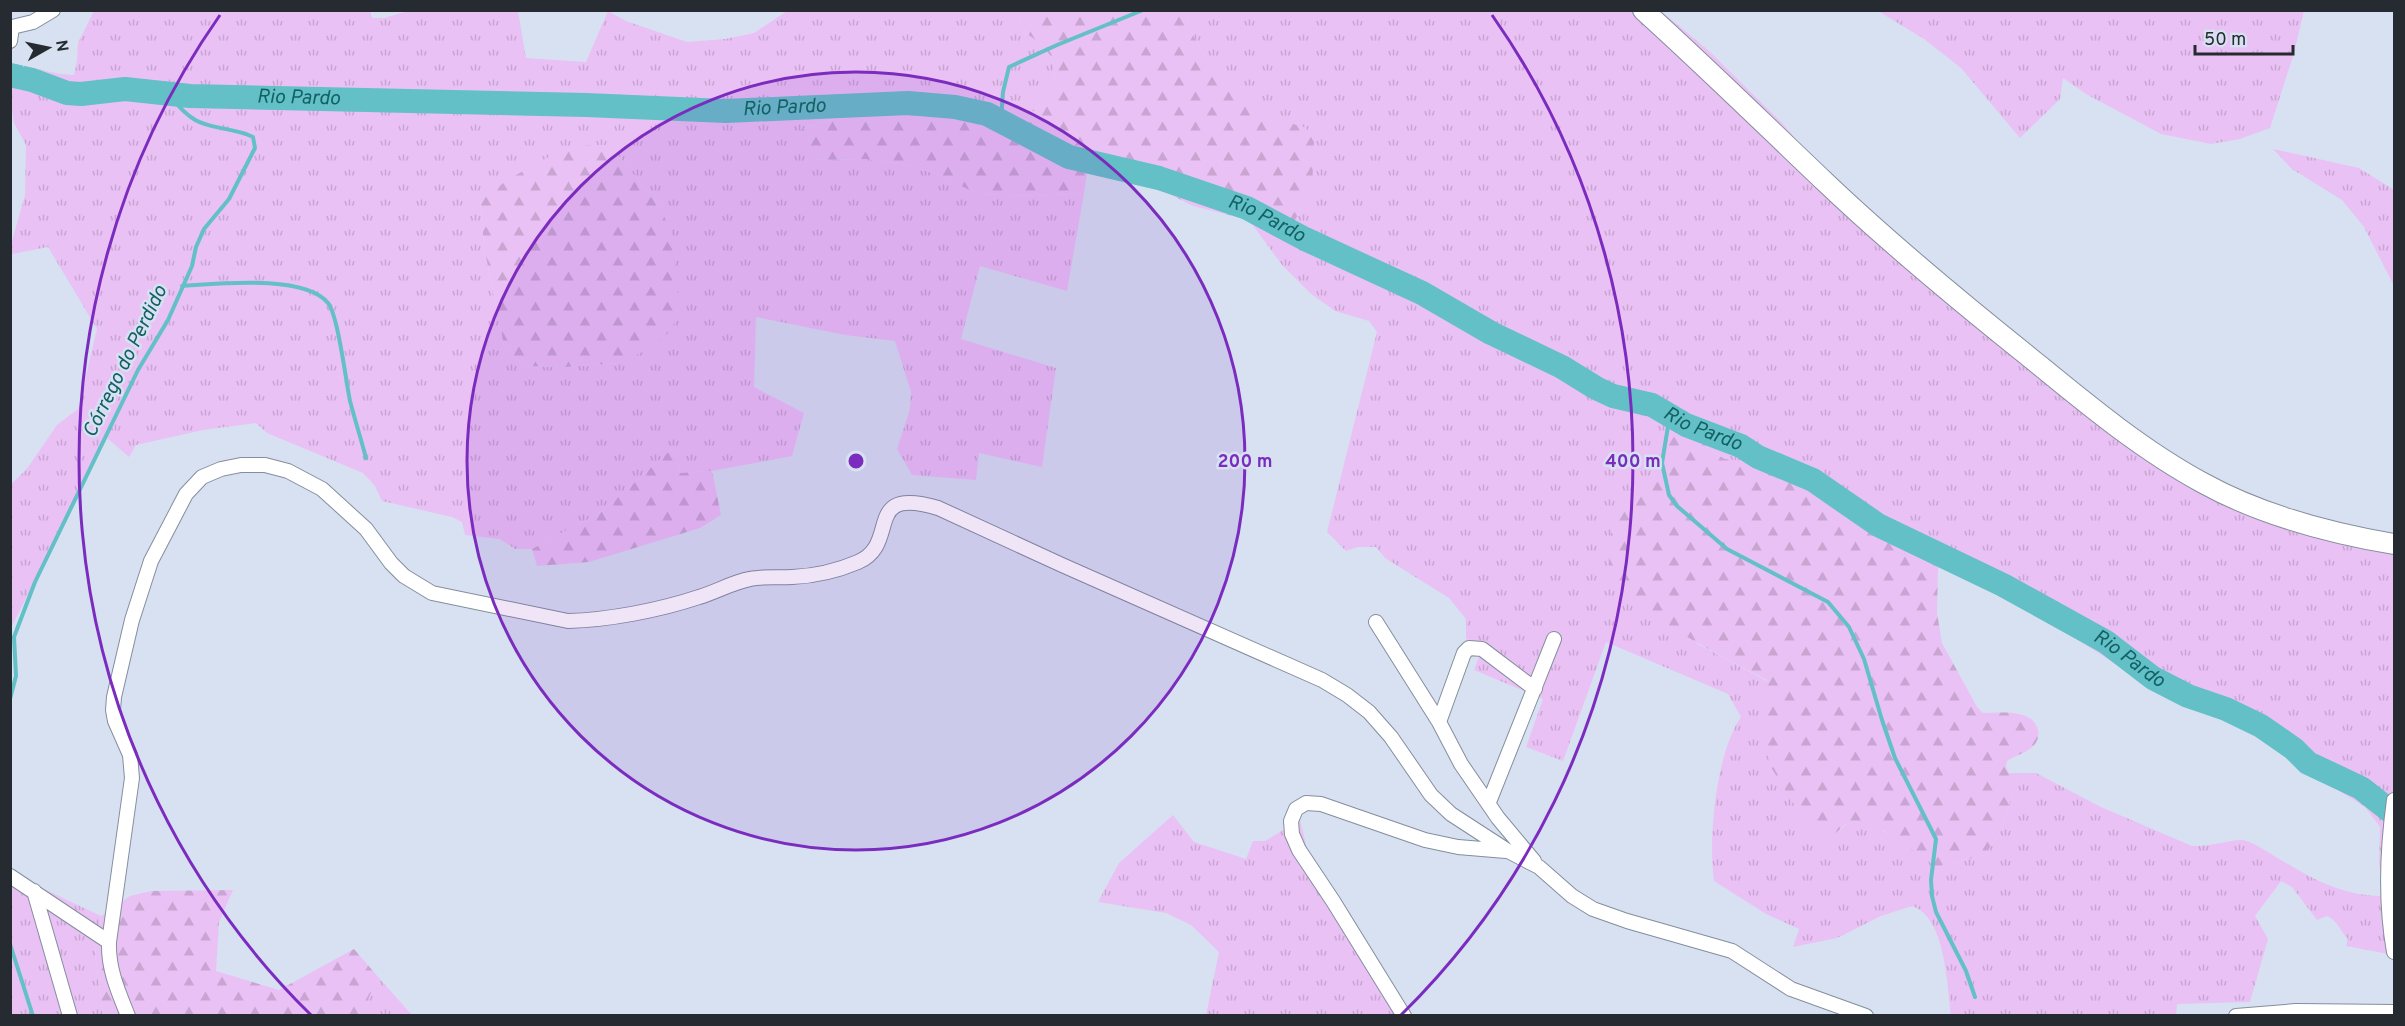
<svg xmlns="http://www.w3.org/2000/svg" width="2405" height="1026" font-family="Overpass,sans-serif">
	<defs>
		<pattern id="grass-tufts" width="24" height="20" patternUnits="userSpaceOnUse" patternTransform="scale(1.5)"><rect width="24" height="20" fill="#eac1f5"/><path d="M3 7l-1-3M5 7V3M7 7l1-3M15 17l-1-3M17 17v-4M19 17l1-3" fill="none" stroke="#c9a6d2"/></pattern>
		<pattern id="forest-firs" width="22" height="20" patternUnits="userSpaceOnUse" patternTransform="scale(1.5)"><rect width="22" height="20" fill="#eac1f5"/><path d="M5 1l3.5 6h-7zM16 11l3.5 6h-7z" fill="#c9a6d2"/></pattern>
	</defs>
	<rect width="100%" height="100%" fill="#d7e1f2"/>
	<path fill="url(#grass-tufts)" fill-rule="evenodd" d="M 370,10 L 372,18 L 384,18 L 408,11 L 518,11 L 526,58 L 586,62 L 608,11 L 626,21 L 687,42 L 725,39 L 754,33 L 787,11 L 1017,11 C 1020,17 1022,27 1026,33 C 1030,37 1037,40 1041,44 C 1072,77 1043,101 1021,125 C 1002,125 992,119 975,117 C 916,110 853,106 798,131 L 808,160 L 865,159 L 908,165 L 942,176 L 977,194 L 1036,196 L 1084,193 L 1067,291 L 980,266 L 961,339 L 1056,368 L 1042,467 L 979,453 L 976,480 L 912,475 L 897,449 L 910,409 L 911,392 L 895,341 L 845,335 L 756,317 L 754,387 L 804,413 L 792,456 L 712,471 L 680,473 L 674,447 L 603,511 L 532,549 L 515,549 L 500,539 L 465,535 L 462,522 L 452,517 L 382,501 L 375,486 L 363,473 L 267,433 L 256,423 L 203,430 L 136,445 L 129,457 L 107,438 L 12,626 L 11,656 L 11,484 L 26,470 L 57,425 L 78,409 L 97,329 L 48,247 L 12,254 L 12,241 L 25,195 L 26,145 L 14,123 L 10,97 L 11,64 C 33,66 53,75 74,75 L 77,61 L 78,43 L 94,11 ZM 619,156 L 661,209 L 620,363 L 566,367 L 524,366 L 504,346 L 484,247 L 480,199 Z
		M 1184,11 L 1661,11 L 1708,50 L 1781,122 L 1863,217 L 2161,451 L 2235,494 L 2394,548 L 2394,955 L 2346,946 L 2348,939 C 2340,931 2338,921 2327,916 L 2317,920 L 2292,887 L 2281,881 L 2255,916 L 2268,939 L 2250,1002 L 2177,1004 L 2176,1016 L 1951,1015 C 1947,986 1946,917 1912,906 L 1881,916 L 1837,938 L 1793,947 L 1799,929 L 1766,914 L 1714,881 C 1708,838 1716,753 1741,717 L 1728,694 L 1606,642 L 1563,761 L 1526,747 L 1543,699 L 1474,670 L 1483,646 L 1466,639 L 1466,619 L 1449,598 L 1385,558 L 1376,547 L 1358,547 L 1346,551 L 1327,532 L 1377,332 L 1369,321 L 1335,311 L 1310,293 L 1282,265 L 1249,220 L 1292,225 L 1312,191 L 1305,128 L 1261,114 L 1243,88 L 1223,78 L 1204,54 L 1189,28 ZM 1685,424 L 1713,452 L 1725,459 L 1798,474 L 1839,508 L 1896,529 L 1942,562 L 2017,601 L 2164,695 L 2196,710 L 2224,719 L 2263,735 L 2287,749 L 2330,785 L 2365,807 L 2380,827 L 2379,864 L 2385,896 C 2346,897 2314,880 2281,860 C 2270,854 2256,843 2243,840 C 2234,839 2208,847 2192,846 L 2101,807 L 2036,773 L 2018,773 L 2002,829 L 1985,855 L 1937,867 C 1919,854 1877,822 1855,821 C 1849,821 1844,826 1840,830 L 1805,822 L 1788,793 L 1767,681 L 1698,644 L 1610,557 C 1610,546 1610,535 1614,525 C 1623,502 1666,483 1662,458 Z
		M 1878,11 L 2304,10 L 2304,11 L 2294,53 L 2270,128 L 2240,139 L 2211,144 L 2161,134 L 2086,94 L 2063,78 L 2060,99 L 2020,138 L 1961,68 L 1924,39 Z
		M 2273,149 L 2359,168 L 2394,190 L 2394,286 L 2364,227 L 2342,200 L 2292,169 Z
		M 1173,815 L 1194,842 L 1246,859 L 1253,841 L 1265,841 L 1300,820 L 1309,857 L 1407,1015 L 1206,1015 L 1219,952 L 1191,925 L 1166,913 L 1098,902 L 1119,863 Z
		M 10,873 L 101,916 L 95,953 L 103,1015 L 11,1015 Z
		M 379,978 L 412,1015 L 367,1015 C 364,1001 372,990 379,978 Z"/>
	<path fill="url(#forest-firs)" d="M 1017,11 L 1184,11 L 1189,28 L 1204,54 L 1223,78 L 1243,88 L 1262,114 L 1306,128 L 1314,142 L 1312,191 L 1292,225 L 1249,220 L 1193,206 L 1090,154 L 1084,193 L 1036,196 L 977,194 L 942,176 L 908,165 L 865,159 L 808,160 L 799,148 L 798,131 C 854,106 916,110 975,117 C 993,119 1002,126 1021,125 C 1043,101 1072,76 1041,44 C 1037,40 1030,37 1026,33 C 1022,27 1020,17 1017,11 Z
		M 605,145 L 619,156 L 661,209 L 671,233 L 679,303 L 672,330 L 648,349 L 620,363 L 565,367 L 524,366 L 504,346 L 484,247 L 480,199 C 502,183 555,149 581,146 C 588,145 597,145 605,145 Z
		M 1685,424 L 1713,452 L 1725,459 L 1773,464 L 1798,474 L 1839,508 L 1896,529 L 1942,562 L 1938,569 L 1937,613 L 1942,643 L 1977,707 L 1983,713 C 2001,713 2032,708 2038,730 C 2039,735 2038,740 2035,744 C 2028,753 2015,755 2007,761 L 2006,767 L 2009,773 L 2018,773 L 2002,829 L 1985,855 L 1937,867 L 1884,831 L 1855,821 L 1846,824 L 1832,836 L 1818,836 L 1805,822 L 1769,764 L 1763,715 L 1767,680 C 1727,659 1634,614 1613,574 C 1606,561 1608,538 1614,525 C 1624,500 1652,489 1663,465 L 1659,454 L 1663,434 Z
		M 674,447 L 680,473 L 712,471 L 721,515 L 700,528 L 589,562 L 537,566 L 532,549 L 603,511 Z
		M 233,890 L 219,922 L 216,971 L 279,990 L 354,949 L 379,978 C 372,990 365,1001 367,1015 L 103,1015 L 95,953 L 101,916 L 130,896 L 151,891 Z"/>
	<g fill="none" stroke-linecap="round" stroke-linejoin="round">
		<path stroke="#63c0c6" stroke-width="4" d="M 1001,120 L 1003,92 L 1009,67 L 1057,45 L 1143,10
			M 182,286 C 217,284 304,274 328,303 C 338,315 346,382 350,401 C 355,420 361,439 366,458
			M 1670,414 L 1662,463 L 1669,495 L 1677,506 L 1727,549 L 1828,602 L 1849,627 L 1864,659 L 1882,720 L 1895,758 L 1936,839 L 1931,880 L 1932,896 L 1936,912 L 1966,971 L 1975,997
			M 10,699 L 16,676 L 14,637 L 35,582 L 138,370 L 168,320 L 192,266 L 196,247 L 204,229 L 229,199 L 255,148 L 253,137 L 246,134 C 205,122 199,132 168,94
			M 10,944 L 33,1016"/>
		<path stroke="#63c0c6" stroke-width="24" id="s1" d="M 10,75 L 32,80 L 67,93 L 81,94 L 125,89 L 190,96 L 586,105 L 726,111 L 908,103 L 955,107 L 987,114 L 1069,157 L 1159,178 L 1247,208 L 1305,239 L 1422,293 L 1491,333 L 1562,367 L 1596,388 L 1613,396 L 1652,405 L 1686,425 L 1741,446 L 1758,457 L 1813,480 L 1878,525 L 2003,585 L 2106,642 L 2153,678 L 2188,696 L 2226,709 L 2261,726 L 2294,749 L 2308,763 L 2361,788 L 2394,814"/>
		<g stroke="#848e9d" stroke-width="16">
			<path id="street" d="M 10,41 L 12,27 L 33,22 L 53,10
				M 1376,622 L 1439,722 L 1461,764 L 1498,818 L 1534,861
				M 1439,722 L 1464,653 L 1469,648 L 1482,649 L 1535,689
				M 2394,800 C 2387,851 2385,902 2394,952
				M 1489,802 L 1554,639
				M 10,876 L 109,942 L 132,778 L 130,755 L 115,721 L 113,710 L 114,697 L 132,620 L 151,561 L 186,494 L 202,477 L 221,469 L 241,465 L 265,465 L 288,471 L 322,489 L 366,529 L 391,563 L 404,576 L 432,593 L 568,621 C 609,620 660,610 699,597 C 716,592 733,582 750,579 C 764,576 778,578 792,577 C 815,576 837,571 858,562 C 901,544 861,485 938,508 L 1062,565 L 1322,680 L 1347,695 L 1369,712 L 1391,737 L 1431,795 L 1451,814 L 1508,851 L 1539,867 L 1572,896 L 1593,909 L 1627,921 L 1732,951 L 1791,989 L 1866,1016
				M 34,891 L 70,1016
				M 109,942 C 108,969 118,991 128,1016
				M 1404,1016 L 1333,901 L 1299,850 L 1292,834 L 1291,821 L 1296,809 L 1306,803 L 1321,804 L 1425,840 L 1458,847 L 1506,851
				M 2236,1016 L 2296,1011 L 2394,1012"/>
		</g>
		<g stroke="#848e9d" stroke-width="22">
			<path id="secondary" d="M 1643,10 C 1705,66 1764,124 1824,181 C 1889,243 1958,300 2028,356 C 2083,401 2140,449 2203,483 C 2261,515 2329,533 2394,544"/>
		</g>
		<use href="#street" stroke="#fff" stroke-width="14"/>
		<use href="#secondary" stroke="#fff" stroke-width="20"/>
	</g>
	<circle cx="856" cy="461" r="389" fill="#7b2cbf" fill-opacity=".12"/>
	<g fill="none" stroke="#7b2cbf" stroke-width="3">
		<circle cx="856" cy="461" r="389"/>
		<path d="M311 1015A777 777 0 0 1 220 15M1492 15A777 777 0 0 1 1401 1015"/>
	</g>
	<g text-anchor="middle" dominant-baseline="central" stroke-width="5" stroke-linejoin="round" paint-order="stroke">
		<g font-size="20" font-style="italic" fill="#126165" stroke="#d7e1f2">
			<text stroke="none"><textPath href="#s1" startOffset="292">Rio Pardo</textPath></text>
			<text stroke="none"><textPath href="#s1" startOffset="778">Rio Pardo</textPath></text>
			<text stroke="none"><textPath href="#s1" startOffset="1282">Rio Pardo</textPath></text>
			<text transform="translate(126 362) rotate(-64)">Córrego do Perdido</text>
			<text stroke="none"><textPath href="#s1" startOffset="1768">Rio Pardo</textPath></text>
			<text stroke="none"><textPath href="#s1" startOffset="2254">Rio Pardo</textPath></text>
		</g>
	</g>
	<circle cx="856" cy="461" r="9" fill="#7b2cbf" stroke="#d7e1f2" stroke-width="3"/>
	<g font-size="18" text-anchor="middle" font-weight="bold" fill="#7b2cbf" stroke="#d7e1f2" stroke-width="5" stroke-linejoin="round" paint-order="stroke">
		<text x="1245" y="467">200 m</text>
		<text x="1633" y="467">400 m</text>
	</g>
	<rect width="2405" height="1026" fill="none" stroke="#262a31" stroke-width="24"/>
	<g transform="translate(48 48) rotate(81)" stroke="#d7e1f2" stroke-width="4.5" paint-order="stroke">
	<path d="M0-4.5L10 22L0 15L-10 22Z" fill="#262a31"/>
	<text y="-9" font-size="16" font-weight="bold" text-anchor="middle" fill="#262a31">N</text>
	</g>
	<path d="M2195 45v9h98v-9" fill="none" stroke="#262a31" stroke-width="3"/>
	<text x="2204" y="45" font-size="18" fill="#262a31" stroke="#d7e1f2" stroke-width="4.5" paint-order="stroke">50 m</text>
</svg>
